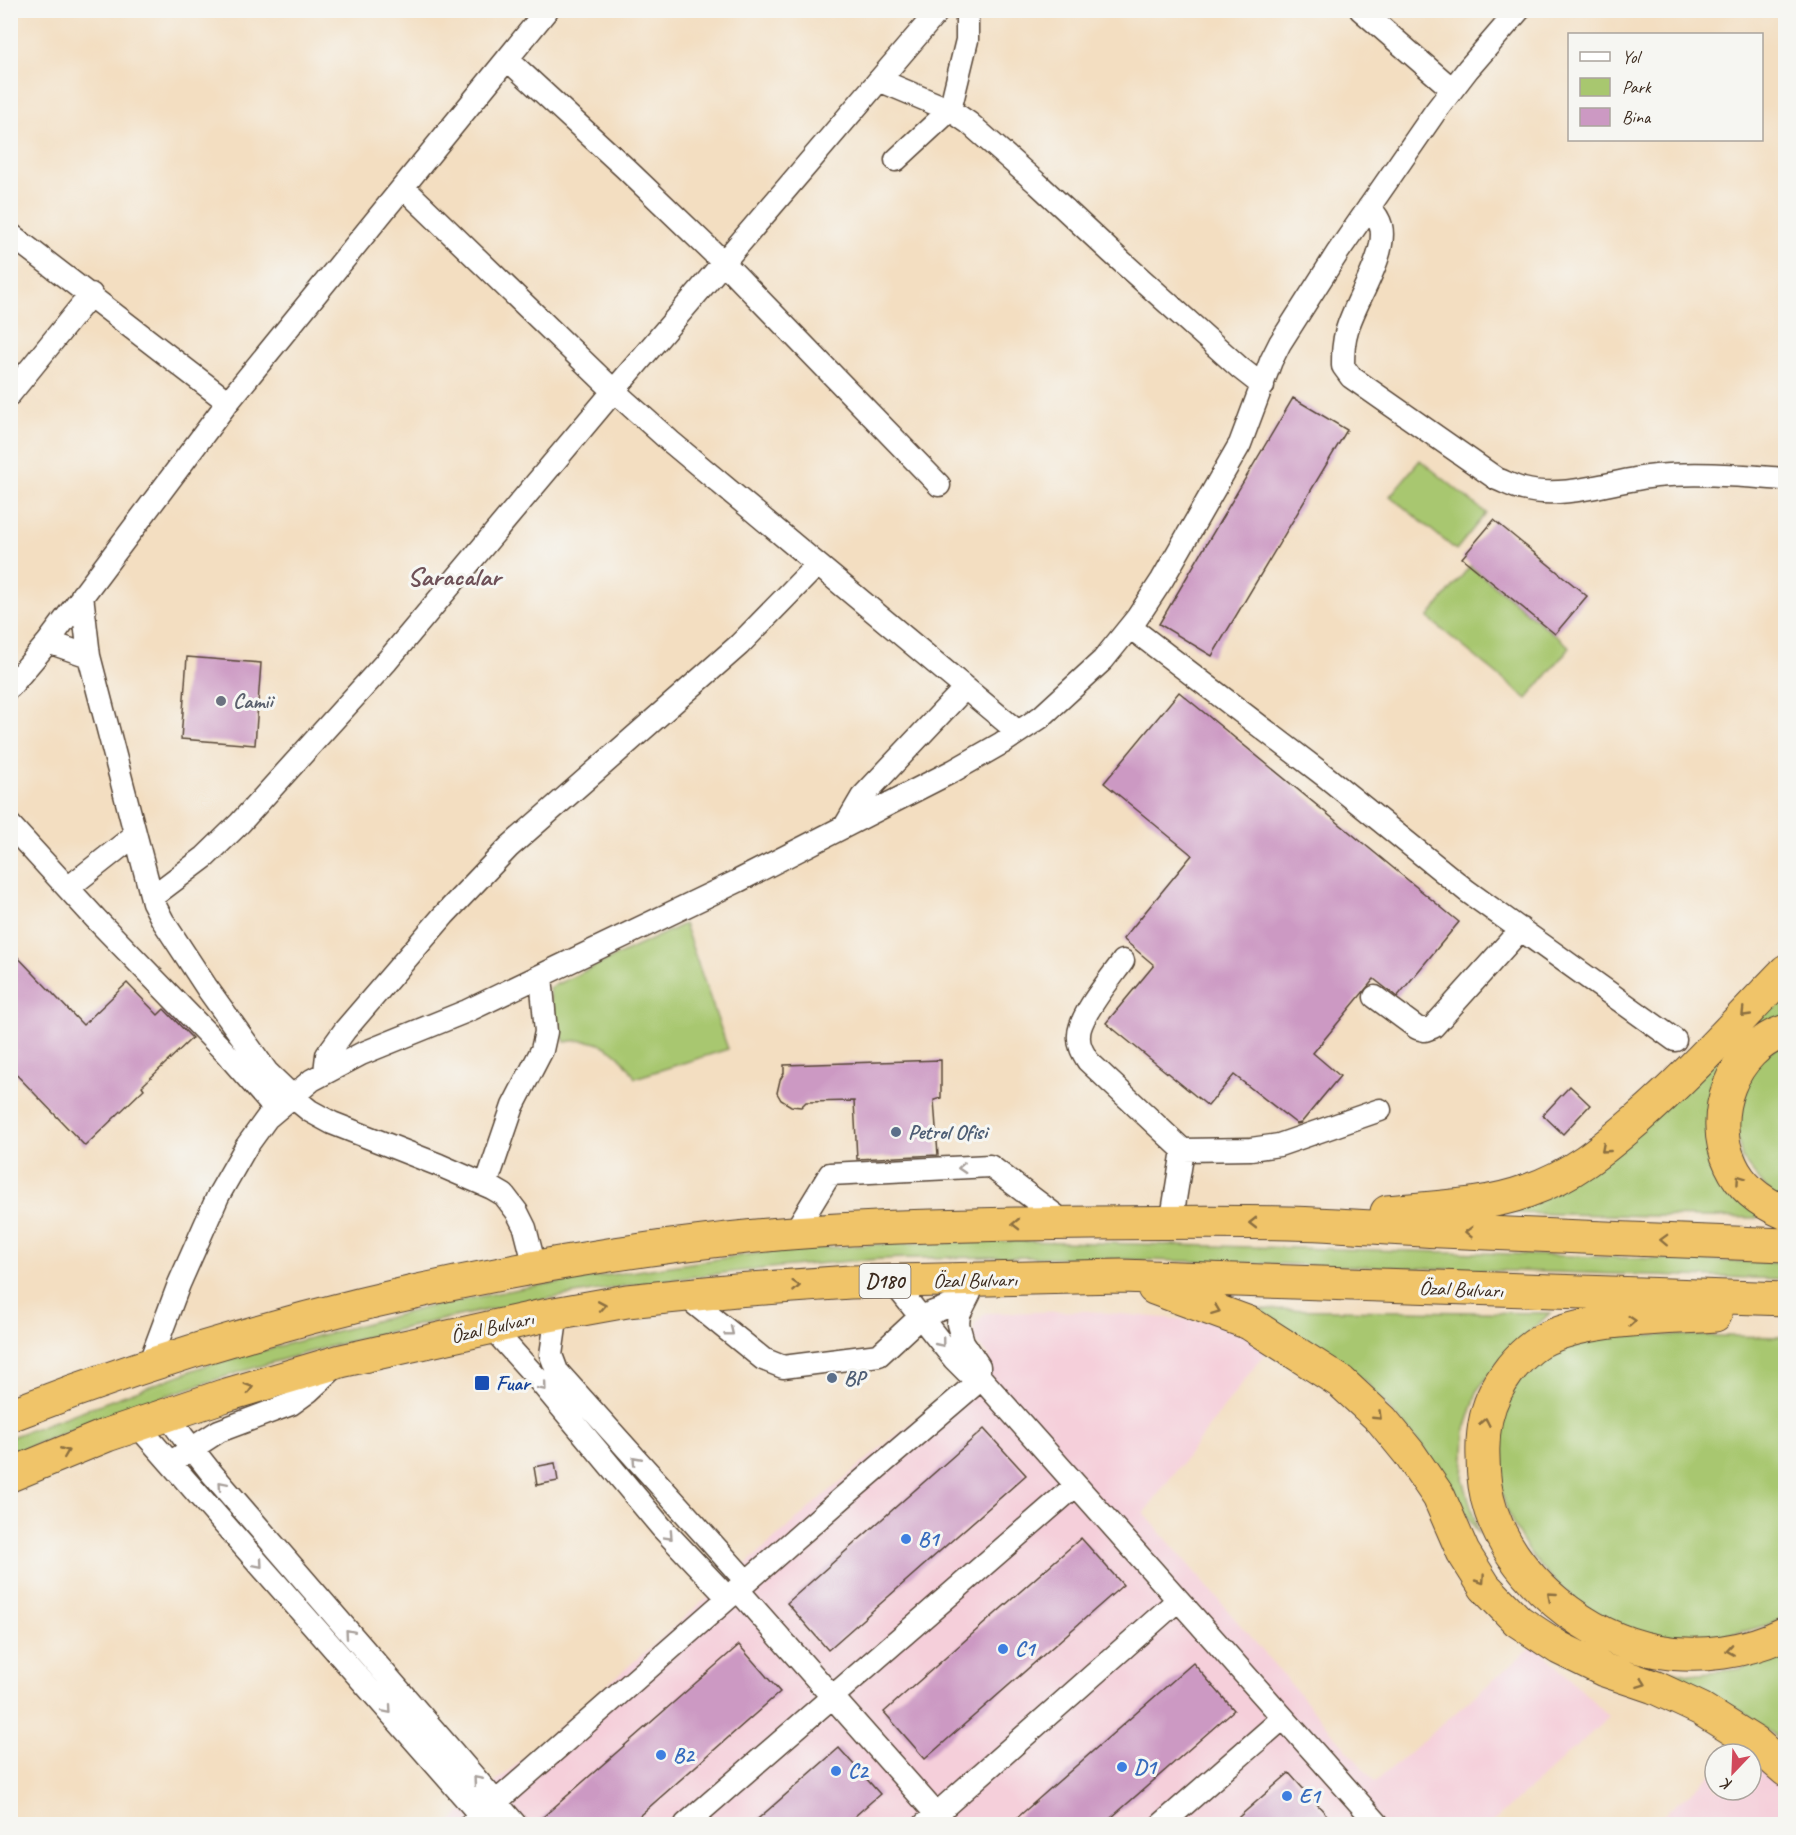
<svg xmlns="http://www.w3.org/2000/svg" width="1796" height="1835" font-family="Caveat,sans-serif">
	<rect width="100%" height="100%" fill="#f6f6f2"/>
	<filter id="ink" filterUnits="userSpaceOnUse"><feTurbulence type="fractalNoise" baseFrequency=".0167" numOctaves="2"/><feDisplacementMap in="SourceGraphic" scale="12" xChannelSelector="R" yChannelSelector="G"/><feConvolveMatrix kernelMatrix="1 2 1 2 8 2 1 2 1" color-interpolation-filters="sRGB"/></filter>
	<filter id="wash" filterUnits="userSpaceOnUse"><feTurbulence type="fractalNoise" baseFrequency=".008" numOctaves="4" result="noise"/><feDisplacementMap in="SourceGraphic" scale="24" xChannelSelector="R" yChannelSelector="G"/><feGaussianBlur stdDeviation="1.35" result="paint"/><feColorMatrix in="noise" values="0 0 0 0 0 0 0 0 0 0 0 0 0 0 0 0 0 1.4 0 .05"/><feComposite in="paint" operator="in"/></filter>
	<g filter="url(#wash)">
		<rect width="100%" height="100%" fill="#f3dec1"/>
		<path fill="#f5cfda" d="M 1086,1311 L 1212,1322 L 1271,1345 L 1144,1513 L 1375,1782 L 1535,1644 L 1609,1717 L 1491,1824 L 448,1824 L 827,1493 L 990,1357 L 973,1339 L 974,1325 L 985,1313 Z
			M 1751,1756 L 1785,1787 L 1785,1824 L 1653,1824 L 1715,1771 L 1715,1790 L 1751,1790 Z"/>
		<path fill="#a8c76f" stroke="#727846" stroke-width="1.5" d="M 1420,460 L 1486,513 L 1456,550 L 1390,496 Z
			M 1470,566 L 1570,647 L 1527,699 L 1428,618 Z
			M 684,924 L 728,1049 L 635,1078 C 620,1050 597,1036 565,1042 L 553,1017 L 549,988 Z
			M 1785,990 L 1785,1016 L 1715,1093 L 1758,1211 L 1757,1218 L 1510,1213 Z
			M 1785,1041 L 1785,1204 L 1774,1198 L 1742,1159 L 1733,1114 L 1757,1060 Z
			M 1021,1241 L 1448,1252 L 1785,1263 L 1785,1279 L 1045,1257 C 976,1258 907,1256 838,1262 C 555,1284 273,1345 11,1454 L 11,1437 L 207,1365 L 432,1306 L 528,1287 L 766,1252 L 880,1244 Z
			M 1257,1309 L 1550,1313 L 1501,1360 L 1478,1389 L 1465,1430 L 1463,1479 L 1479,1534 L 1426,1451 L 1366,1382 Z
			M 1590,1334 L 1785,1337 L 1785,1618 C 1736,1637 1683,1648 1631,1629 C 1576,1609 1528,1565 1507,1510 C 1501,1496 1500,1480 1498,1465 C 1494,1425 1502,1396 1530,1366 C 1539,1357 1577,1341 1590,1334 Z
			M 1785,1651 L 1785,1744 L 1744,1712 L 1634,1663 L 1690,1674 L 1740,1669 Z"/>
		<g id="blocks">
			<path fill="#cc99c3" d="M 1293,398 L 1347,430 L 1212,656 L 1159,624 Z
				M 1494,520 L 1587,596 L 1555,634 L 1462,558 Z
				M 187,657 L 261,663 L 255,745 L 181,739 Z
				M 1179,692 L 1459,922 L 1397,997 L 1374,979 L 1313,1053 L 1340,1076 L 1301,1123 L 1297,1124 L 1234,1075 L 1208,1106 L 1106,1023 L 1154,965 L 1123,939 L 1192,855 L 1104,783 Z
				M 10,949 L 83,1025 L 127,983 L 158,1015 L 164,1009 L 192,1038 L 142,1086 L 144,1089 L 85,1146 L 10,1068 Z
				M 941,1060 L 941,1098 L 934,1100 L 938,1155 L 857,1159 L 854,1101 L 806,1102 L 801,1107 L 791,1106 L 781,1100 L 777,1093 L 780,1080 L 784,1073 L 784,1065 Z
				M 1570,1086 L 1590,1105 L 1563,1134 L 1543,1115 Z
				M 984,1429 L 1026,1475 L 828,1650 L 787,1603 Z
				M 555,1463 L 558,1481 L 537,1485 L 534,1467 Z
				M 1081,1538 L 1123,1585 L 925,1759 L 884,1712 Z
				M 739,1645 L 780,1692 L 630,1824 L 535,1824 Z
				M 1193,1663 L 1234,1710 L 1104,1824 L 1010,1824 Z
				M 839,1748 L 880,1794 L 846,1824 L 752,1824 Z
				M 1289,1773 L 1335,1824 L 1231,1824 Z"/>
		</g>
	</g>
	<g filter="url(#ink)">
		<use href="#blocks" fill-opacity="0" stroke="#574536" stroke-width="1.5"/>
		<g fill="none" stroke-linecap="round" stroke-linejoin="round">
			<g stroke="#574536" stroke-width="25">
				<path id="minor" d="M 1361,10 L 1452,89
					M 507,59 L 625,168 L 724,263 L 939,485
					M 879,80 L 950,110 L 969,123 L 1038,184 L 1111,252 L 1240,368 L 1263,386
					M 896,160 L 950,110 L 967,40 L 967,10
					M 403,187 L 614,391 L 671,442 L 1018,732
					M 1369,207 C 1374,212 1379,218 1381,226 C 1388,254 1355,301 1347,330 C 1343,342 1343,354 1343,366 L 1351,377 L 1497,479 C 1505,482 1514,487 1523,489 C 1565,500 1614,480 1656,476 C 1699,472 1742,476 1786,479
					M 10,234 L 228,402
					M 10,394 L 91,294
					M 1130,627 L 1325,776 L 1467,891 L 1675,1040
					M 48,642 L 89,656 L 82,595
					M 89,656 L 153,902 L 163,921 L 207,988 L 267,1072 L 294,1098 L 310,1111 L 332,1123 L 439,1165 L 492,1188 L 504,1195 L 517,1212 L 525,1228 L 535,1267
					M 10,687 L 48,642 L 228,402 L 547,10
					M 10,825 L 96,919 L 225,1052 L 276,1110
					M 845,826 L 862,797 L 965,688
					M 68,888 L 135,835
					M 152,897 L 205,857 L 240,823 L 387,661 L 617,387 L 939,10
					M 1123,961 C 1111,978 1079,1016 1079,1035 C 1078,1045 1083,1053 1088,1061 L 1183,1150
					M 1375,997 L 1417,1028 L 1425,1030 L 1433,1027 L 1521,929
					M 325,1072 L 327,1055 L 345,1030 L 444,915 L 509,847 L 739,645 L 817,565
					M 486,1185 L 513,1106 L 542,1050 L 546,1032 L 541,976
					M 1171,1224 L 1183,1150 L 1251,1149 L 1279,1145 L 1380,1110
					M 794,1233 L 830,1174 L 990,1166 L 1055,1215 L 1064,1224
					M 892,1281 L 954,1359 L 967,1372 L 979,1376 L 1378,1824
					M 970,1293 L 959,1315 L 958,1324 L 963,1342 L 979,1366 L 979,1376
					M 684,1295 L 763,1359 L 783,1367 L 879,1355 L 920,1317 L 966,1300
					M 557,1313 L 551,1355 L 557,1371 L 746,1581
					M 491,1327 L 536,1377 L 662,1528 L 728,1598
					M 148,1367 L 179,1284 L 218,1196 L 246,1147 L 267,1118 L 312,1080 L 361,1054 L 467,1011 L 738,881 L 953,771 L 1002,743 L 1041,717 L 1103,660 L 1137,618 L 1162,580 L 1240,444 L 1271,361 L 1280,343 L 1338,252 L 1435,112 L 1468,69 L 1519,10
					M 167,1415 L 183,1437 L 209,1470 L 515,1824
					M 137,1425 L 488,1824
					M 179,1457 L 219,1431 L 291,1404 L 309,1391 L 338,1364
					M 737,1589 L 945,1824
					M 471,1824 L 842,1498 L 981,1379
					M 686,1824 L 1076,1485
					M 925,1824 L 1178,1600
					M 1162,1824 L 1283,1718"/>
			</g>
			<g stroke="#574536" stroke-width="35">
				<path id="highway" d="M 1786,1031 C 1732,1048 1707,1116 1731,1165 C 1742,1189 1762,1203 1786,1213
					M 1387,1212 C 1433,1207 1484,1207 1527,1191 C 1573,1175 1601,1151 1637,1120 C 1690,1074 1737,1021 1786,971
					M 1154,1288 L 1249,1323 L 1341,1382 L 1382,1420 L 1409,1453 L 1439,1497 L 1463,1552 L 1485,1587 L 1518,1621 L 1559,1648 L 1604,1670 L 1654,1687 L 1701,1709 L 1755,1743 L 1786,1770
					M 1715,1315 C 1666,1319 1584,1317 1541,1341 C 1521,1353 1507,1371 1496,1391 C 1485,1412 1482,1433 1483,1457 C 1483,1475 1485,1493 1491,1511 C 1515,1580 1585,1638 1657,1651 C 1699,1659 1747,1652 1786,1633
					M 10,1415 C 241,1325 483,1267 728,1239 C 824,1228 921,1226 1017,1224 C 1108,1223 1198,1221 1289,1223 C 1340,1224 1391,1229 1442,1231 C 1557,1236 1671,1241 1786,1245
					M 10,1475 L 107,1435 L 223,1396 L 341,1361 L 538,1317 L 627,1301 L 736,1290 L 850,1282 L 1121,1276 L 1786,1299"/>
			</g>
			<use href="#minor" stroke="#fff" stroke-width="22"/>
			<use href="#highway" stroke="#f0c469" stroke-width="33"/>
		</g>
		<defs><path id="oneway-chevron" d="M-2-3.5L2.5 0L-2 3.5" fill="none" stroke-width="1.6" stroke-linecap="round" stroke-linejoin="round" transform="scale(1.5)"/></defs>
		<g stroke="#8c6f40">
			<use href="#oneway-chevron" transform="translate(1745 1013) rotate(134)"/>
			<use href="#oneway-chevron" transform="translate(1605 1149) rotate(139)"/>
			<use href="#oneway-chevron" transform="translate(1740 1179) rotate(-125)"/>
			<use href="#oneway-chevron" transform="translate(1253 1223) rotate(180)"/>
			<use href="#oneway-chevron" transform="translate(1016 1224) rotate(179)"/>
			<use href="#oneway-chevron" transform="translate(1469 1232) rotate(-178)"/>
			<use href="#oneway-chevron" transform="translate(1664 1240) rotate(-178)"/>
			<use href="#oneway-chevron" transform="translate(796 1286) rotate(-4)"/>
			<use href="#oneway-chevron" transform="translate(602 1306) rotate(-10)"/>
			<use href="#oneway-chevron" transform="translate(1216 1310) rotate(21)"/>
			<use href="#oneway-chevron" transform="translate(1632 1321) rotate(-4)"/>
			<use href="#oneway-chevron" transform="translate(249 1388) rotate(-16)"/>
			<use href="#oneway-chevron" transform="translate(1378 1416) rotate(44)"/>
			<use href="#oneway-chevron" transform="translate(1485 1422) rotate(-79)"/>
			<use href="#oneway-chevron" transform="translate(65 1452) rotate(-22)"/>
			<use href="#oneway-chevron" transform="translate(1481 1580) rotate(56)"/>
			<use href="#oneway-chevron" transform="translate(1551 1596) rotate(-139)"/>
			<use href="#oneway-chevron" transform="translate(1730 1650) rotate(171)"/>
			<use href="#oneway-chevron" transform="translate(1642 1683) rotate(20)"/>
		</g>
		<g stroke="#a79f9a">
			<use href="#oneway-chevron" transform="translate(962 1168) rotate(177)"/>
			<use href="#oneway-chevron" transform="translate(730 1332) rotate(39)"/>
			<use href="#oneway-chevron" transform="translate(941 1343) rotate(51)"/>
			<use href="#oneway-chevron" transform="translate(543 1387) rotate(50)"/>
			<use href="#oneway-chevron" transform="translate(636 1460) rotate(-132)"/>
			<use href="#oneway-chevron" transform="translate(222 1485) rotate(-131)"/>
			<use href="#oneway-chevron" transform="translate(669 1536) rotate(47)"/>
			<use href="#oneway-chevron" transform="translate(259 1564) rotate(49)"/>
			<use href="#oneway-chevron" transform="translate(349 1633) rotate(-131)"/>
			<use href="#oneway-chevron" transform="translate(388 1710) rotate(49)"/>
			<use href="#oneway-chevron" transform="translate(477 1780) rotate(-131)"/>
		</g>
	</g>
	<circle fill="#6b7280" stroke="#f6f6f2" stroke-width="2" cx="221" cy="701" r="6"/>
	<g fill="#5c6f8a" stroke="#f6f6f2" stroke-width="2">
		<circle cx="896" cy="1132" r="6"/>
		<circle cx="832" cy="1378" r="6"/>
	</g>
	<rect fill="#1a4fb4" stroke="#f6f6f2" stroke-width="2" x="474" y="1375" width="16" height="16" rx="3"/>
	<g fill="#3f7fe0" stroke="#f6f6f2" stroke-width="2">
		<circle cx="906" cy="1539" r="6"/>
		<circle cx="1003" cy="1649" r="6"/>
		<circle cx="661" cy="1755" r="6"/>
		<circle cx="1122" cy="1767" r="6"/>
		<circle cx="836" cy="1771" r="6"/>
		<circle cx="1287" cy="1796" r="6"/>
	</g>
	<g text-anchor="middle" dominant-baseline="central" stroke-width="6" stroke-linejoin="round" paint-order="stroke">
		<rect fill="#f6f6f2" stroke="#73675e" stroke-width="1.5" x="859.5" y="1264" width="51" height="34" rx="4.5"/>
		<g font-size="20" font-weight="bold" fill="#3b2a1e">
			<text x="885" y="1281">D180</text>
		</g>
		<g font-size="21" font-weight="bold" fill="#5b616d" stroke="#f6f6f2" text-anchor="start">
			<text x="233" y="701">Camii</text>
		</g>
		<g font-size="21" font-weight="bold" fill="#4e5e75" stroke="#f6f6f2" text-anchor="start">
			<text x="908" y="1132">Petrol Ofisi</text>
			<text x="844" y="1378">BP</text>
		</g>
		<g font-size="21" fill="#3b2a1e" stroke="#f6f6f2">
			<text transform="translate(975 1280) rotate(-1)">Özal Bulvarı</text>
			<text transform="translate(1461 1289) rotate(2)">Özal Bulvarı</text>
			<text transform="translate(492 1327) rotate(-13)">Özal Bulvarı</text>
		</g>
		<g font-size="21" font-weight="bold" fill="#164399" stroke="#f6f6f2" text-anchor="start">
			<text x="496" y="1383">Fuar</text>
		</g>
		<g font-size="21" font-weight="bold" fill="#366cbe" stroke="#f6f6f2" text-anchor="start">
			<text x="918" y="1539">B1</text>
			<text x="1015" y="1649">C1</text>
			<text x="673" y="1755">B2</text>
			<text x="1134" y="1767">D1</text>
			<text x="848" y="1771">C2</text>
			<text x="1299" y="1796">E1</text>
		</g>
		<g font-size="27" font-weight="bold" fill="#6e5158" stroke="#f6f6f2">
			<text x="454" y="576">Saracalar</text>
		</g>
	</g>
	<rect width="1796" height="1835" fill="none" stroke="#f6f6f2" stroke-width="36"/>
	<rect x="1568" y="33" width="195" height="108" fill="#f6f6f2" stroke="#aba49d" stroke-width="1.5"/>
	<rect x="1580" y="52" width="30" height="9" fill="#ffffff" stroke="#aba49d" stroke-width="1.5"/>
	<text x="1622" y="63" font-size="18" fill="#3b2a1e">Yol</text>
	<rect x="1580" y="78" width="30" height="18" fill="#a8c76f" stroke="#aba49d" stroke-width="1.5"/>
	<text x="1622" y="93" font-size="18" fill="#3b2a1e">Park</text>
	<rect x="1580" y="108" width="30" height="18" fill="#cc99c3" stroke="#aba49d" stroke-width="1.5"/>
	<text x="1622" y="123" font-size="18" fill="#3b2a1e">Bina</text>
	<g transform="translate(1733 1772) rotate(203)"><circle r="28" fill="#f6f6f2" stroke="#aba49d" stroke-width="1.5"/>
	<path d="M0-4.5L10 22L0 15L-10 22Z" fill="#d1495b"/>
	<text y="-9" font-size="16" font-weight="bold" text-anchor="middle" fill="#3b2a1e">K</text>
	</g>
</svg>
